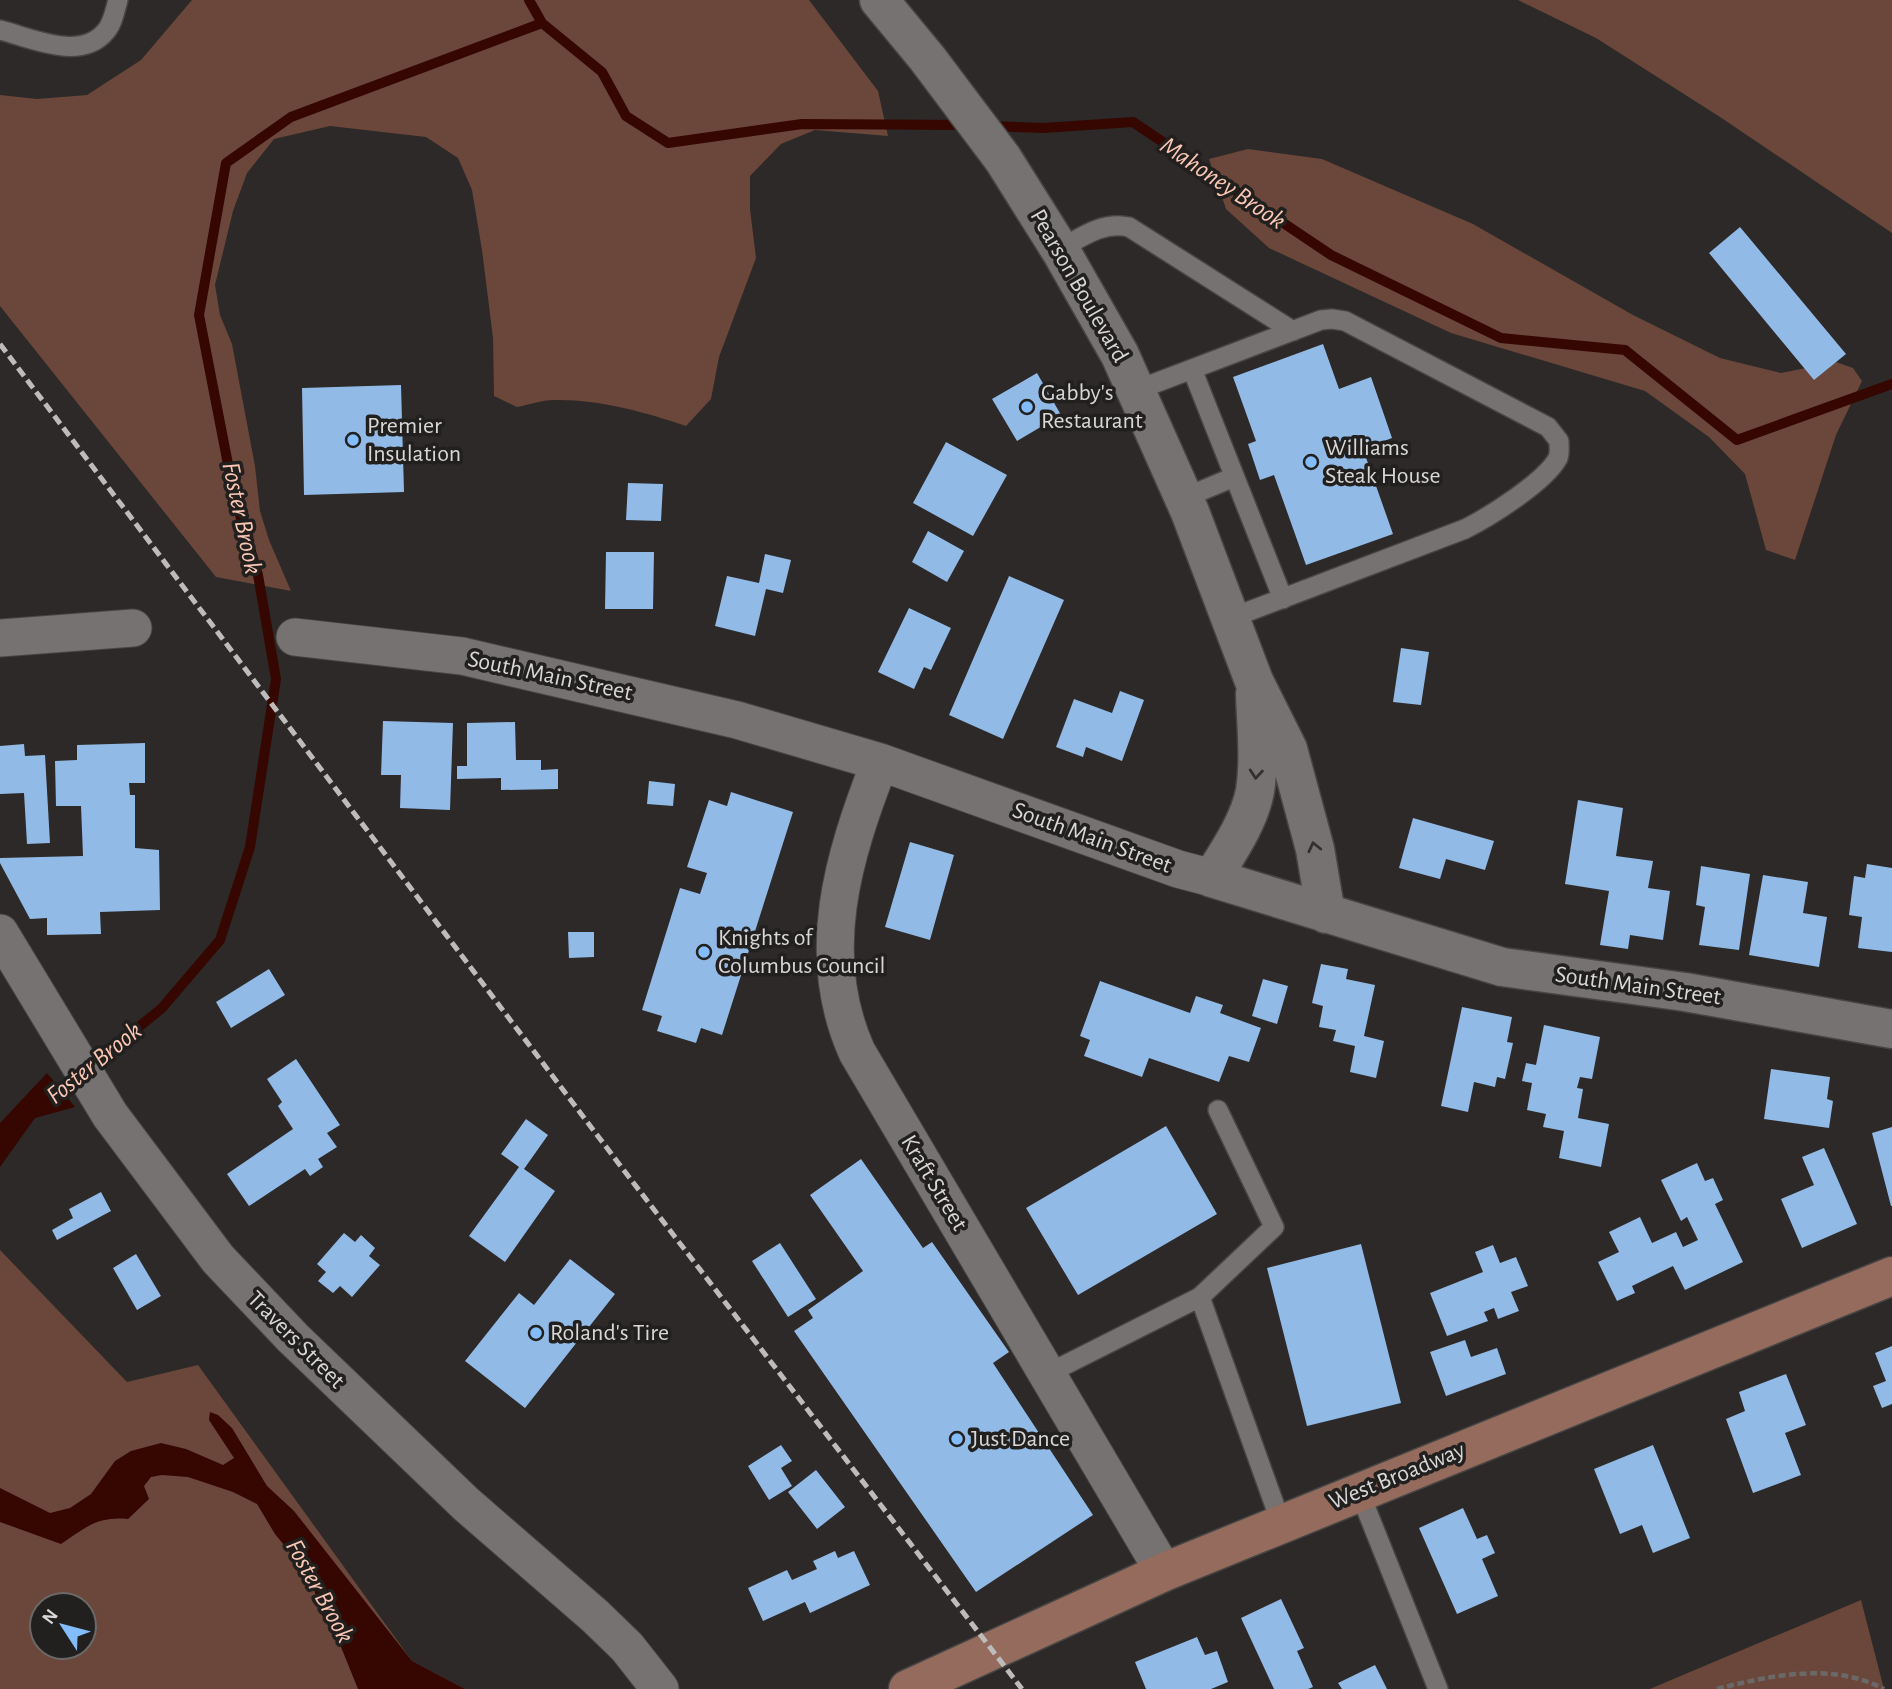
<svg xmlns="http://www.w3.org/2000/svg" width="1892" height="1689" font-family="'Alegreya Sans',sans-serif">
	<rect width="100%" height="100%" fill="#2c2928"/>
	<path fill="#6b463a" fill-rule="evenodd" d="M 192,0 L 809,0 L 878,91 L 888,136 L 815,130 L 781,144 L 750,176 L 750,209 L 756,258 L 719,357 L 711,399 L 686,426 C 645,412 598,399 554,400 C 542,400 528,405 517,407 L 494,396 L 493,338 L 482,250 L 472,190 L 458,158 L 426,137 L 330,126 L 274,139 L 247,173 L 233,211 L 215,285 L 220,315 L 232,344 L 255,466 L 260,511 L 269,540 L 291,591 L 216,577 L 0,306 L 0,95 L 37,99 L 87,95 L 141,60 Z
		M 1518,0 L 1892,0 L 1892,233 L 1720,117 L 1596,38 Z
		M 1248,149 L 1322,159 L 1473,224 L 1633,315 L 1720,358 L 1781,373 L 1836,362 L 1853,368 L 1862,381 L 1836,435 L 1795,560 L 1766,550 L 1745,474 L 1709,437 L 1645,391 L 1451,333 L 1269,248 L 1226,209 L 1209,159 Z
		M 0,1250 L 127,1382 L 198,1365 L 412,1661 L 465,1689 L 0,1689 ZM 42,1605 L 84,1605 L 84,1647 L 42,1647 Z
		M 1861,1600 L 1884,1689 L 1650,1689 L 1671,1680 Z"/>
	<path fill="#350700" d="M 47,1073 L 75,1107 L 35,1118 L 0,1167 L 0,1123 Z
		M 210,1412 L 218,1415 L 232,1428 L 267,1486 L 294,1511 L 412,1661 L 465,1689 L 358,1689 L 341,1647 L 320,1612 L 313,1585 L 306,1572 L 275,1534 L 257,1504 L 233,1492 L 188,1477 L 162,1475 L 151,1477 L 144,1486 L 149,1499 L 128,1519 C 97,1516 85,1528 61,1544 L 0,1522 L 0,1488 L 50,1513 L 70,1508 L 91,1494 L 115,1461 L 131,1451 L 161,1443 L 186,1449 L 223,1465 L 234,1458 L 209,1420 Z"/>
	<g fill="none" stroke-linecap="round" stroke-linejoin="round">
		<path stroke="#350700" stroke-width="10" d="M 542,23 L 602,72 L 626,116 L 668,143 L 802,124 L 966,125
			M 989,126 L 1043,128 L 1133,122 L 1331,255 L 1501,338 L 1625,350 L 1737,440 L 1892,384
			M 52,1098 L 162,1008 L 220,940 L 250,847 L 276,679 L 258,575 L 234,495 L 199,315 L 226,163 L 291,117 L 542,23 L 529,0"/>
	</g>
	<path fill="#92bae6" d="M 1740,227 L 1846,354 L 1814,380 L 1709,253 Z
		M 1323,344 L 1339,389 L 1371,377 L 1392,438 L 1363,449 L 1393,534 L 1306,565 L 1274,475 L 1260,480 L 1248,444 L 1256,441 L 1233,377 Z
		M 1037,373 L 1061,415 L 1017,441 L 992,399 Z
		M 401,385 L 404,492 L 304,495 L 302,388 Z
		M 946,442 L 1007,475 L 973,536 L 913,503 Z
		M 628,483 L 663,484 L 661,521 L 626,520 Z
		M 928,531 L 964,551 L 947,582 L 912,562 Z
		M 606,552 L 654,552 L 653,609 L 605,609 Z
		M 765,554 L 791,560 L 783,593 L 766,589 L 755,636 L 715,626 L 727,576 L 759,583 Z
		M 1009,576 L 1064,600 L 1003,739 L 949,715 Z
		M 909,608 L 951,628 L 931,670 L 924,667 L 914,689 L 878,672 Z
		M 1401,648 L 1429,652 L 1421,705 L 1393,702 Z
		M 1120,691 L 1144,700 L 1122,761 L 1086,747 L 1083,757 L 1056,747 L 1074,699 L 1112,713 Z
		M 383,721 L 453,723 L 450,810 L 400,808 L 401,775 L 381,775 Z
		M 515,722 L 516,760 L 541,760 L 541,770 L 558,769 L 558,789 L 501,790 L 501,778 L 457,779 L 457,766 L 467,766 L 467,723 Z
		M 145,743 L 145,783 L 129,783 L 130,795 L 135,795 L 135,848 L 159,850 L 160,910 L 100,912 L 101,934 L 47,935 L 47,918 L 30,919 L 0,863 L 0,858 L 83,856 L 81,806 L 56,806 L 55,761 L 77,760 L 77,745 Z
		M 24,744 L 25,756 L 45,755 L 50,843 L 27,844 L 24,793 L 0,794 L 0,746 Z
		M 649,781 L 675,784 L 673,806 L 647,804 Z
		M 731,792 L 793,812 L 722,1035 L 701,1028 L 696,1043 L 657,1031 L 662,1016 L 642,1010 L 680,888 L 700,894 L 707,873 L 687,867 L 709,800 L 727,806 Z
		M 1578,800 L 1623,808 L 1616,856 L 1653,861 L 1648,888 L 1670,891 L 1663,940 L 1630,935 L 1628,949 L 1600,945 L 1609,891 L 1565,884 Z
		M 1413,818 L 1494,841 L 1485,870 L 1446,859 L 1440,879 L 1399,868 Z
		M 910,842 L 954,855 L 930,940 L 885,927 Z
		M 1867,864 L 1892,868 L 1892,952 L 1858,948 L 1862,917 L 1849,915 L 1854,876 L 1865,878 Z
		M 1701,866 L 1750,874 L 1739,950 L 1699,945 L 1705,907 L 1696,905 Z
		M 1763,875 L 1808,882 L 1803,913 L 1827,917 L 1819,967 L 1749,955 Z
		M 568,932 L 594,932 L 594,957 L 569,958 Z
		M 1321,964 L 1348,969 L 1346,979 L 1375,985 L 1364,1036 L 1384,1041 L 1376,1078 L 1350,1072 L 1355,1046 L 1333,1041 L 1336,1030 L 1319,1027 L 1323,1006 L 1312,1003 Z
		M 269,969 L 285,995 L 231,1028 L 216,1002 Z
		M 1263,979 L 1288,986 L 1277,1024 L 1252,1016 Z
		M 1100,981 L 1190,1013 L 1196,996 L 1223,1005 L 1220,1013 L 1261,1028 L 1249,1062 L 1229,1056 L 1219,1082 L 1149,1058 L 1142,1077 L 1084,1056 L 1090,1040 L 1080,1036 Z
		M 1462,1007 L 1512,1017 L 1507,1042 L 1513,1043 L 1505,1079 L 1497,1077 L 1495,1087 L 1474,1082 L 1468,1112 L 1441,1106 Z
		M 1544,1025 L 1600,1037 L 1592,1079 L 1580,1077 L 1577,1088 L 1583,1089 L 1578,1118 L 1609,1124 L 1601,1167 L 1559,1158 L 1564,1131 L 1543,1127 L 1546,1114 L 1527,1110 L 1532,1083 L 1522,1081 L 1526,1063 L 1536,1065 Z
		M 296,1059 L 340,1125 L 327,1133 L 337,1147 L 318,1159 L 323,1167 L 310,1176 L 305,1169 L 249,1206 L 227,1174 L 293,1129 L 278,1106 L 282,1102 L 267,1079 Z
		M 1771,1069 L 1830,1077 L 1827,1099 L 1833,1101 L 1829,1128 L 1764,1119 Z
		M 526,1119 L 548,1135 L 524,1169 L 555,1191 L 505,1262 L 469,1236 L 519,1167 L 501,1154 Z
		M 1166,1126 L 1217,1214 L 1078,1295 L 1026,1208 Z
		M 1892,1127 L 1892,1206 L 1891,1206 L 1872,1133 Z
		M 1824,1148 L 1857,1224 L 1802,1248 L 1781,1199 L 1814,1185 L 1802,1157 Z
		M 861,1159 L 923,1248 L 932,1242 L 1009,1352 L 993,1363 L 1093,1515 L 976,1592 L 794,1331 L 813,1318 L 808,1310 L 863,1271 L 810,1195 Z
		M 1697,1163 L 1705,1181 L 1713,1178 L 1723,1200 L 1715,1204 L 1743,1262 L 1685,1290 L 1673,1266 L 1632,1286 L 1635,1293 L 1617,1301 L 1598,1262 L 1619,1252 L 1609,1232 L 1640,1217 L 1652,1243 L 1676,1232 L 1683,1247 L 1698,1240 L 1687,1217 L 1681,1221 L 1661,1180 Z
		M 101,1192 L 111,1211 L 57,1240 L 52,1230 L 73,1218 L 69,1209 Z
		M 344,1233 L 355,1242 L 361,1235 L 375,1248 L 369,1256 L 380,1265 L 352,1297 L 340,1286 L 333,1293 L 318,1281 L 326,1272 L 317,1264 Z
		M 780,1243 L 816,1299 L 788,1317 L 752,1261 Z
		M 1361,1244 L 1401,1403 L 1307,1426 L 1267,1268 Z
		M 1493,1245 L 1500,1263 L 1516,1257 L 1528,1286 L 1511,1292 L 1519,1311 L 1498,1319 L 1494,1308 L 1484,1312 L 1488,1321 L 1447,1336 L 1430,1293 L 1483,1272 L 1475,1252 Z
		M 136,1254 L 161,1296 L 137,1310 L 113,1268 Z
		M 570,1259 L 615,1294 L 525,1408 L 465,1361 L 519,1293 L 534,1305 Z
		M 1465,1340 L 1471,1357 L 1497,1348 L 1506,1374 L 1446,1396 L 1430,1352 Z
		M 1892,1346 L 1892,1404 L 1882,1408 L 1873,1386 L 1886,1381 L 1875,1353 Z
		M 1786,1374 L 1806,1425 L 1785,1433 L 1801,1475 L 1753,1493 L 1726,1419 L 1745,1411 L 1739,1392 Z
		M 781,1445 L 792,1461 L 781,1468 L 792,1486 L 769,1500 L 748,1466 Z
		M 1653,1445 L 1690,1538 L 1653,1553 L 1642,1525 L 1620,1534 L 1594,1469 Z
		M 816,1470 L 845,1507 L 817,1529 L 788,1492 Z
		M 1463,1508 L 1477,1539 L 1487,1535 L 1495,1553 L 1482,1559 L 1498,1596 L 1457,1614 L 1419,1528 Z
		M 835,1551 L 838,1558 L 854,1551 L 870,1585 L 810,1613 L 805,1602 L 763,1621 L 748,1588 L 787,1570 L 792,1580 L 817,1569 L 813,1561 Z
		M 1281,1599 L 1304,1648 L 1297,1651 L 1313,1687 L 1308,1689 L 1274,1689 L 1241,1618 Z
		M 1197,1637 L 1205,1655 L 1217,1651 L 1228,1682 L 1211,1689 L 1146,1689 L 1135,1662 Z
		M 1375,1665 L 1387,1689 L 1342,1689 L 1338,1683 Z"/>
	<g fill="none" stroke-linecap="round" stroke-linejoin="round">
		<g stroke="#474544" stroke-width="22">
			<path id="service" d="M 0,30 C 31,38 81,62 106,31 C 113,23 115,10 118,0
				M 1060,249 C 1082,237 1103,221 1129,227 L 1293,331
				M 1192,369 L 1283,599
				M 1137,390 L 1321,320 L 1332,319 L 1345,321 L 1548,427 L 1559,441 C 1559,447 1560,453 1558,458 C 1545,482 1489,517 1465,529 L 1231,618
				M 1184,498 L 1234,477
				M 1200,1297 L 1274,1227 L 1218,1110
				M 1047,1374 L 1200,1297 L 1281,1523
				M 1359,1491 L 1438,1689"/>
		</g>
		<g stroke="#474544" stroke-width="39">
			<path id="minor" d="M 295,637 L 462,656 L 737,720 L 880,762 L 1178,869 L 1212,878
				M 0,638 L 133,628
				M 880,762 C 843,857 813,954 857,1052 L 1164,1572
				M 0,933 L 110,1115 L 218,1259 L 293,1338 L 466,1504 L 595,1616 L 627,1647 L 660,1689"/>
		</g>
		<g stroke="#474544" stroke-width="41">
			<path id="tertiary" d="M 879,0 L 927,58 L 1003,159 L 1062,253 L 1120,355 L 1190,512 L 1254,681 L 1288,749 L 1315,849 L 1326,914
				M 1255,694 C 1256,725 1260,759 1255,791 C 1249,822 1228,852 1212,878 L 1502,967 L 1685,992 L 1892,1029"/>
		</g>
		<g stroke="#474544" stroke-width="41">
			<path id="secondary" d="M 908,1689 L 1164,1572 L 1892,1276"/>
		</g>
		<path stroke="#6b6968" stroke-width="4.5" stroke-dasharray="7 3.5" stroke-linecap="butt" d="M 1717,1689 C 1772,1675 1832,1662 1884,1689"/>
		<use href="#service" stroke="#757271" stroke-width="19"/>
		<use href="#minor" stroke="#757271" stroke-width="37"/>
		<use href="#tertiary" stroke="#757271" stroke-width="38"/>
		<use href="#secondary" stroke="#946b5d" stroke-width="38"/>
		<path stroke="#bdbbbb" stroke-width="5" stroke-dasharray="10 5" stroke-linecap="butt" d="M 0,344 L 619,1164 L 1022,1689"/>
	</g>
	<defs><path id="oneway-chevron" d="M-2-3.5L2.5 0L-2 3.5" fill="none" stroke-width="1.6" stroke-linecap="round" stroke-linejoin="round" transform="scale(1.75)"/></defs>
	<g stroke="#33302f">
		<use href="#oneway-chevron" transform="translate(1256 774) rotate(95)"/>
		<use href="#oneway-chevron" transform="translate(1314 847) rotate(-103)"/>
	</g>
	<g fill="#83bcfb" stroke="#22201f" stroke-width="2.5">
		<circle cx="1027" cy="407" r="7"/>
		<circle cx="353" cy="440" r="7"/>
		<circle cx="1311" cy="462" r="7"/>
		<circle cx="704" cy="952" r="7"/>
		<circle cx="536" cy="1333" r="7"/>
		<circle cx="957" cy="1439" r="7"/>
	</g>
	<g text-anchor="middle" dominant-baseline="central" stroke-width="7" stroke-linejoin="round" paint-order="stroke">
		<g font-size="24" fill="#d8d6d6" stroke="#22201f">
			<text transform="translate(1079 286) rotate(60)">Pearson Boulevard</text>
			<text transform="translate(550 676) rotate(12)">South Main Street</text>
			<text transform="translate(1092 838) rotate(20)">South Main Street</text>
			<text transform="translate(1638 986) rotate(8)">South Main Street</text>
			<text transform="translate(934 1183) rotate(59)">Kraft Street</text>
			<text transform="translate(296 1340) rotate(45)">Travers Street</text>
			<text transform="translate(1397 1476) rotate(-22)">West Broadway</text>
		</g>
		<g font-size="24" fill="#d8d6d6" stroke="#22201f" text-anchor="start">
			<text x="1041" y="393">Gabby's<tspan x="1041" dy="28">Restaurant</tspan></text>
			<text x="367" y="426">Premier<tspan x="367" dy="28">Insulation</tspan></text>
			<text x="1325" y="448">Williams<tspan x="1325" dy="28">Steak House</tspan></text>
			<text x="718" y="938">Knights of<tspan x="718" dy="28">Columbus Council</tspan></text>
			<text x="550" y="1333">Roland's Tire</text>
			<text x="971" y="1439">Just Dance</text>
		</g>
		<g font-size="26" font-style="italic" fill="#fbc7b5" stroke="#22201f">
			<text transform="translate(1223 183) rotate(34)">Mahoney Brook</text>
			<text transform="translate(242 518) rotate(78)">Foster Brook</text>
			<text transform="translate(94 1063) rotate(-39)">Foster Brook</text>
			<text transform="translate(320 1591) rotate(61)">Foster Brook</text>
		</g>
	</g>
	<g transform="translate(63 1626) rotate(306)"><circle r="33" fill="#22201f" stroke="#6b6968" stroke-width="2"/>
	<path d="M0-5L12 26L0 18L-12 26Z" fill="#83bcfb"/>
	<text y="-10" font-size="19" font-weight="bold" text-anchor="middle" fill="#d8d6d6">N</text>
	</g>
</svg>
